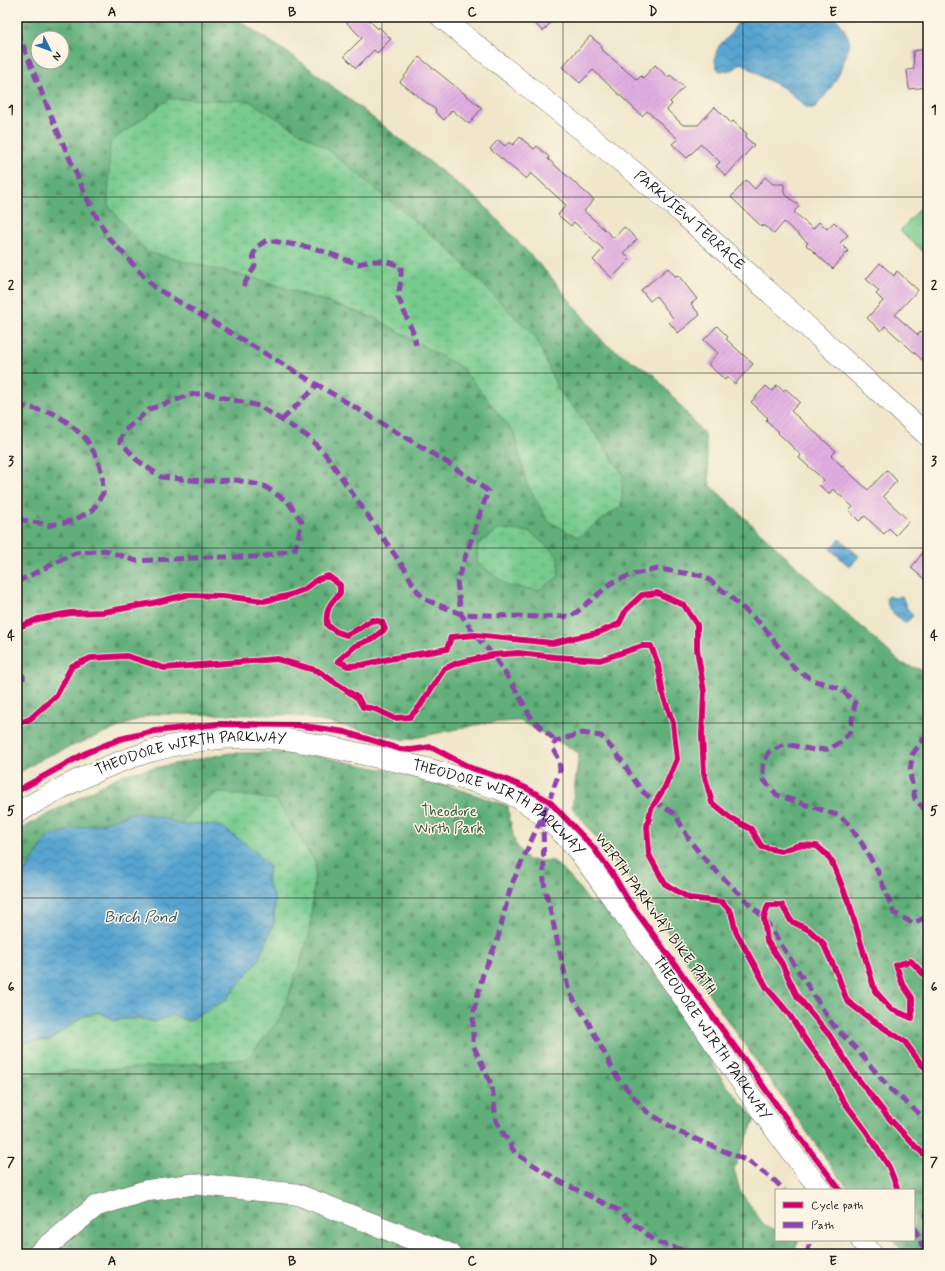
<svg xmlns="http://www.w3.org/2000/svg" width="945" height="1271" font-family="Mynerve,sans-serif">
	<defs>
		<pattern id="grass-tufts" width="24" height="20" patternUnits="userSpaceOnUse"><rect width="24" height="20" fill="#77cb8f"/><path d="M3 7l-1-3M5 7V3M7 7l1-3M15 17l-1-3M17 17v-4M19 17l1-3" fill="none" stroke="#66ae7b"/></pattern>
		<pattern id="forest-firs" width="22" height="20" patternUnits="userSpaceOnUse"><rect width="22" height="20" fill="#61af7a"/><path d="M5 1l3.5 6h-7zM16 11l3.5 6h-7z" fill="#4f8e63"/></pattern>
		<pattern id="wetland-marsh" width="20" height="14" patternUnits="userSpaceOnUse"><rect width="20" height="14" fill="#77cb8f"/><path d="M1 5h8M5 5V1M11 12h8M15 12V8" fill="none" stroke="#66ae7b"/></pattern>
		<pattern id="water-waves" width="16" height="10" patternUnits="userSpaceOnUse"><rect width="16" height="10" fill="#56a4d0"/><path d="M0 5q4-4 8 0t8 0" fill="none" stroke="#4685a8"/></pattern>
		<pattern id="building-hatch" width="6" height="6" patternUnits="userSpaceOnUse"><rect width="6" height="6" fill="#e2aee2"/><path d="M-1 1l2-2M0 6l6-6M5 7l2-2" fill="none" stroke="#c195c1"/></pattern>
	</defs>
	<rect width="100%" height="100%" fill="#fcf5e5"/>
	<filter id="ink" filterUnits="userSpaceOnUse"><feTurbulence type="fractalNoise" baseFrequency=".025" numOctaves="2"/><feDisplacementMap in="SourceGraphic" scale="8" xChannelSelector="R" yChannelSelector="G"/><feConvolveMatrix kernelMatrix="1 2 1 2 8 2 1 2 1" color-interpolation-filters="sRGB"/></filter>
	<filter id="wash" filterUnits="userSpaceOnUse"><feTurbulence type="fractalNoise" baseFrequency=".012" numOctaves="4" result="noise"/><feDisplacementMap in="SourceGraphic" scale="16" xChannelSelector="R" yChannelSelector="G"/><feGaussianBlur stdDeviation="0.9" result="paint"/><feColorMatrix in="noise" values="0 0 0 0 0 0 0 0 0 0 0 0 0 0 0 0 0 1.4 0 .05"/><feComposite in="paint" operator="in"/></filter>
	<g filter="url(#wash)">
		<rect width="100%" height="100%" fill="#f0e7ca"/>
		<path fill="url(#grass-tufts)" stroke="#4a7456" d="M 928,199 L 928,256 L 900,231 Z"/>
		<path fill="url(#forest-firs)" stroke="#3e664b" fill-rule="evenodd" d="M 17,17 L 234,17 L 300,61 L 481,202 L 550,276 L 604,343 L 654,375 L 705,435 L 710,485 L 833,601 L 901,663 L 928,672 L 928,1254 L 905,1254 L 893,1240 L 914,1240 L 914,1190 L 850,1190 L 839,1177 L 722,1013 L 650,906 L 572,807 L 579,753 L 520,721 L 486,723 L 405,740 L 293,715 L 152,714 L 45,757 L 17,774 ZM 38,38 L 62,38 L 62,62 L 38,62 ZM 265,281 L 536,338 L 558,390 L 596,435 L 623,475 L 527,484 L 514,433 L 462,368 L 375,318 Z
			M 298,752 L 405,774 L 446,785 L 508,806 L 509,816 L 515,843 L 527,860 L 554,861 L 575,883 L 592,905 L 600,899 L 663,984 L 724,1082 L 755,1119 L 734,1169 L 740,1191 L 764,1225 L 776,1230 L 776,1240 L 799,1241 L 792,1254 L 17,1254 L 17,1077 L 72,1071 L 169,1066 L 248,1058 L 281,1017 L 309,936 L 316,864 L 194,808 L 180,825 L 166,819 L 103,823 L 72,829 L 48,837 L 32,861 L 17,870 L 17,831 L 123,774 L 230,753 Z"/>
		<path fill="url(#wetland-marsh)" stroke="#4a7456" d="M 169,99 L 249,101 L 330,151 L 446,247 L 536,338 L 558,390 L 596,435 L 623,475 L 621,506 L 578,537 L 548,521 L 527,484 L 514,433 L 462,368 L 375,318 L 265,281 L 147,252 L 108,205 L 110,142 Z
			M 500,529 L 530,532 L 558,556 L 559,576 L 539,590 L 508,586 L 477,562 L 478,544 Z
			M 217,792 L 276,800 L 316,864 L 309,936 L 281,1017 L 247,1059 L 169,1066 L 72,1071 L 17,1077 L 17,1043 L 50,1040 L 82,1017 L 99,1012 L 115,1020 L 139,1018 L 154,1022 L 172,1015 L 188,1021 L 214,1006 L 225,1001 L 267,939 L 274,923 L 274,897 L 267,882 L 269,866 L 202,823 L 180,825 L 194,808 Z
			M 32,861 L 17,881 L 17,870 Z"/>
		<path fill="url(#water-waves)" stroke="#396076" d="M 744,17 L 835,17 L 837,19 C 842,26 847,32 849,40 C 850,44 848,49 847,53 C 840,75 830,92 813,109 L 806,107 L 784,88 L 762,77 L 742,63 L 734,69 L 721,72 C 713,67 714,55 719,46 C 721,43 725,40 728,37 C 735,28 735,24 744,17 Z
			M 840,539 L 859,556 L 850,567 L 830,549 Z
			M 888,596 L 895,598 L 902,596 L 907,608 L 913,616 L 907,622 L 904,623 L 889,609 L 886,598 Z
			M 135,812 L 166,819 L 180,825 L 202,823 L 222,827 L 254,850 L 269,866 L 267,882 L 274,897 L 274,923 L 267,939 L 259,959 L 225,1001 L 214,1006 L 188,1021 L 172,1015 L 154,1022 L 139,1018 L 115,1020 L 99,1012 L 82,1017 L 50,1040 L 17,1043 L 17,881 L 23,875 L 48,837 L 72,829 L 103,823 Z"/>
		<g id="blocks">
			<path fill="url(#building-hatch)" d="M 341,17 L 366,17 L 378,29 L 379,27 L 391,39 L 377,53 L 374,50 L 356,68 L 344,56 L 362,38 Z
				M 527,17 L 556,17 L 543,31 Z
				M 590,36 L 602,46 L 600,48 L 637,80 L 641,76 L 643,78 L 655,65 L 668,77 L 670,75 L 684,87 L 670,102 L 672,104 L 667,110 L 683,125 L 698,125 L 715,107 L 731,123 L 733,121 L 747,134 L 745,137 L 754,145 L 726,176 L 716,166 L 720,162 L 701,144 L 687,158 L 672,144 L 678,139 L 647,111 L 642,116 L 593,70 L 580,83 L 562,67 Z
				M 928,49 L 928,87 L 909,89 L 907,70 L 914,69 L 913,51 Z
				M 419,57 L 482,108 L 469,124 L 452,110 L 444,120 L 435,112 L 436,110 L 400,82 Z
				M 520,137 L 534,149 L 537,146 L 549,157 L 548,159 L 594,200 L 584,211 L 614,238 L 624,227 L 637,239 L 624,253 L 630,259 L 612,278 L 593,260 L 603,249 L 574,222 L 571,226 L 558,215 L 566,205 L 531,173 L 526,179 L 490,149 L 498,140 L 505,146 L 509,142 L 513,145 Z
				M 765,177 L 773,184 L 784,184 L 784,193 L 799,206 L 794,212 L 813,229 L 819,222 L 827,229 L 834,222 L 848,235 L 840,243 L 848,251 L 833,269 L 806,245 L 808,243 L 784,222 L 774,234 L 764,225 L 762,227 L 731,197 L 746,180 L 755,189 Z
				M 880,263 L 894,276 L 897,271 L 918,290 L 895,315 L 918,335 L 920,332 L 928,339 L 928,365 L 885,326 L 881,331 L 867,318 L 883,301 L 876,294 L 879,291 L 866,279 Z
				M 668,268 L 675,276 L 678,275 L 697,299 L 691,304 L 700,315 L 678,333 L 669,322 L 673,318 L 656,296 L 650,301 L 641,290 Z
				M 717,326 L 728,337 L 726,339 L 753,364 L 735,384 L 727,377 L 725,380 L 708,364 L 718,353 L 704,340 Z
				M 777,385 L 783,391 L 786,389 L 800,402 L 791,411 L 836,451 L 831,456 L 868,490 L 887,470 L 897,481 L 883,496 L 909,521 L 896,535 L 889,528 L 884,534 L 865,516 L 859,521 L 849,511 L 853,507 L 833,489 L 829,494 L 819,485 L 824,480 L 799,458 L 801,455 L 778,433 L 779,432 L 766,420 L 768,418 L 751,402 L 766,386 L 772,391 Z
				M 928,546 L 928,582 L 911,568 Z"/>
		</g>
	</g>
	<g filter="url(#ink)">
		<use href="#blocks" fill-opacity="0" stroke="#666359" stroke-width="1"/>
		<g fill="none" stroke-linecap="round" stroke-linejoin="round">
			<g stroke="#666359" stroke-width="22">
				<g id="minor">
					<path id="s1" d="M 441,17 L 633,171 L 682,213 L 928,436"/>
					<path id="s2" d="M 17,813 C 102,762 188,727 289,740 C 326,745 363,755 400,762 C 422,767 443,773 464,779 C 476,782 488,785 499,789 C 520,797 542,813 558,829 C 571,840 581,854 591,868 C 604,886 617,904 630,922 C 695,1010 752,1104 821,1190"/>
					<path d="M 861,1240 L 872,1254"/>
					<path d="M 38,1254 L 96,1206 L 145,1191 L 194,1184 L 296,1194 L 450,1254"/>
				</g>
			</g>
			<use href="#minor" stroke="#fff" stroke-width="21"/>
			<path stroke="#8e44ad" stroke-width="5" stroke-dasharray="10 5" stroke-linecap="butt" d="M 17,31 L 54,123 L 90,205 L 108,237 L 154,287 L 448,463 L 488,491 L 457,581 L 461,614 L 475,635 L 493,655 L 511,682 L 532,719 L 556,741
				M 243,286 L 255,266 L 253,255 L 258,246 L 267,240 L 314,248 L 358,264 L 371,261 L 385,261 L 401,266 L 401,280 L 398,297 L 414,335 L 416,345
				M 17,405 L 53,413 L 70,424 L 86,439 L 96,456 L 102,473 L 103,493 L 93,510 L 72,521 L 50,525 L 17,519
				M 282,420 L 317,385
				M 17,582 L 75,553 L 105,550 L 136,561 L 210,557 L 261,557 L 295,549 L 302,522 L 288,502 L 264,486 L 236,480 L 201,481 L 161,477 L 137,460 L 120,441 L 124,431 L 150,409 L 190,395 L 204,393 L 259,406 L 307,436 L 326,455 L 406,571 L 415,588 L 424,599 L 461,614 L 540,617 L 572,616 L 613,582 L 634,574 L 658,569 L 704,576 L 726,593 L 763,626 L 794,668 L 813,680 L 841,689 L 855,703 L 850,732 L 841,742 L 828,749 L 814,750 L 786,744 L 769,752 L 763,764 L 763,779 L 777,795 L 840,816 L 848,824 L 861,842 L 877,870 L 894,913 L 913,923 L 928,916
				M 17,677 L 23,676 C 24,681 21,684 17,688
				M 928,737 L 923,739 L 912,755 L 910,773 L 915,799 L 928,813
				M 543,817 L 544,883 L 569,992 L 587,1020 L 617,1077 L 646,1111 L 681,1133 L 748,1161 L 775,1181 L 784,1190
				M 928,1213 L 926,1215 L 928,1220
				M 914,1227 L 926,1254
				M 696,1254 L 656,1242 L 618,1210 L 559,1181 L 515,1153 L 496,1121 L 492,1086 L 473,1045 L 473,1014 L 483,974 L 497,941 L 511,886 L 549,801 L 560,770 L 559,759 L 552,747 L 556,741 L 583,733 L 601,736 L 617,754 L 641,790 L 655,802 L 675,814 L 690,841 L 707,862 L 764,918 L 833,1025 L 859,1052 L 889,1088 L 928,1121
				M 807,1254 L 809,1246 L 808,1240"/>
			<g stroke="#fcf5e5" stroke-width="8">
				<path id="cycleway" d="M 17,628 L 38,619 L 70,613 L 104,612 L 153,603 L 186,595 L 223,596 L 264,601 L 287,596 L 305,589 L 318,579 L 328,576 L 340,585 L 340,593 C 330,604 325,609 327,625 L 337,632 L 346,635 L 360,628 L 372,620 L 382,622 L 385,629 L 372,639 L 355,646 L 338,661 L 348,666 L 362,665 L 389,659 L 447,649 L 451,637 L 475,635 L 552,643 L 597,633 L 619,624 L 626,610 L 642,595 L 657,593 L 684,605 L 697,625 L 697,649 L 704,692 L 702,735 L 704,773 L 712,803 L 730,818 L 751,829 L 762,847 L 781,851 L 799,845 L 817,846 L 827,855 L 833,864 L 850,906 L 875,991 L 891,1009 L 912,1018 L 912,998 L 902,983 L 896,965 L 911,961 L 928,979
					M 17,724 L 30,719 L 56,696 L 72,666 L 91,658 L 127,656 L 164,668 L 277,659 L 318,671 L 358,698 L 363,707 L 375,709 L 394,718 L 410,717 L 420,706 L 444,669 L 457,663 L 493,655 L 518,653 L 555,657 L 600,660 L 642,646 L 651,646 L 658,665 L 663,695 L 673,723 L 677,759 L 665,787 L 651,809 L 647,826 L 649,855 L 665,884 L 689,898 L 722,902 L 731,912 L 736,932 L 767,988 L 789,1014 L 807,1042 L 828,1070 L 842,1099 L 866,1131 L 889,1167 L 898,1190
					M 17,791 L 86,753 L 120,739 L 155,731 L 219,724 L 297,725 L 345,732 L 400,749 L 411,750 L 431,747 L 471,768 L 502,778 L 526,788 L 549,801 L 593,847 L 612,873 L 628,900 L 759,1080 L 792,1127 L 840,1190
					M 928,1070 L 921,1064 L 905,1042 L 872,1020 L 847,1001 L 838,976 L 823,943 L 809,930 L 791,921 L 782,905 L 768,905 L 764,918 L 767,941 L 782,964 L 797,996 L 830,1036 L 855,1075 L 887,1116 L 916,1147 L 928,1158"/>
			</g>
			<use href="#cycleway" stroke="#d6006c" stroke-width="6"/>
		</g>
	</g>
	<path fill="none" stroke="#1c1c1c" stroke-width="1" stroke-opacity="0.55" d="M 202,17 L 202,1254M 382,17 L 382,1254M 563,17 L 563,1254M 743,17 L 743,1254M 17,197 L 928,197M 17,373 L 928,373M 17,548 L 928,548M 17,723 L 928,723M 17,898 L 928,898M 17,1074 L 928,1074"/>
	<g text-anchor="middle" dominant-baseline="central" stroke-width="3" stroke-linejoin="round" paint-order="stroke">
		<g font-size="15" fill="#1c1c1c" stroke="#fcf5e5">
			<text stroke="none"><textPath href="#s1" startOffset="321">PARKVIEW TERRACE</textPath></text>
			<text stroke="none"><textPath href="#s2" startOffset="187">THEODORE WIRTH PARKWAY</textPath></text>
			<text stroke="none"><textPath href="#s2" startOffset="511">THEODORE WIRTH PARKWAY</textPath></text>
			<text transform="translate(655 914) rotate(54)">WIRTH PARKWAY BIKE PATH</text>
			<text stroke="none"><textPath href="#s2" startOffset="835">THEODORE WIRTH PARKWAY</textPath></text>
		</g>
		<g font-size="15" fill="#3c5944" stroke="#fcf5e5">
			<text x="449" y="812">Theodore<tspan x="449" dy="17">Wirth Park</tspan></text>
		</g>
		<g font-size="16" font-style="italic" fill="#36596d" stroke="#fcf5e5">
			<text x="140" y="917">Birch Pond</text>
		</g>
	</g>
	<rect width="945" height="1271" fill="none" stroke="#fcf5e5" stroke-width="44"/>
	<rect x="775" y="1189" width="140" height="52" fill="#fcf5e5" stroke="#a29e95"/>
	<rect x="783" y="1202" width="20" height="6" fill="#d6006c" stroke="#a29e95"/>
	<text x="811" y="1209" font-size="12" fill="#1c1c1c">Cycle path</text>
	<rect x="783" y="1222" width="20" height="6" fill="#8e44ad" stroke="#a29e95"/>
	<text x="811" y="1229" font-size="12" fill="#1c1c1c">Path</text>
	<g transform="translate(50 50) rotate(132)"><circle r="19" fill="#fcf5e5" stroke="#a29e95"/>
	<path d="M0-3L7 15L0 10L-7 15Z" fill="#1f6fb2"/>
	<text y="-6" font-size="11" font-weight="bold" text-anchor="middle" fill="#1c1c1c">N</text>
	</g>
	<rect x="22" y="22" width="901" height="1227" fill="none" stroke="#1c1c1c" stroke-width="1.5"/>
	<g font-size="13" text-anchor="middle" font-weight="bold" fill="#1c1c1c">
		<text x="112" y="16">A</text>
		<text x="292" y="16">B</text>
		<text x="472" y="16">C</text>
		<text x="653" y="16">D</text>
		<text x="833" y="16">E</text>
		<text x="11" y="114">1</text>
		<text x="934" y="114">1</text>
		<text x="11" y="289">2</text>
		<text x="934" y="289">2</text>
		<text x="11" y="465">3</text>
		<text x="934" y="465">3</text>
		<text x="11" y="640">4</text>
		<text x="934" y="640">4</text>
		<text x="11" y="815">5</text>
		<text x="934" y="815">5</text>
		<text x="11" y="991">6</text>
		<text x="934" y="991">6</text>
		<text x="11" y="1166">7</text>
		<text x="934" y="1166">7</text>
		<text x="112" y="1265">A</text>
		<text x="292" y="1265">B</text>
		<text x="472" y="1265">C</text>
		<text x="653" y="1265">D</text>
		<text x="833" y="1265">E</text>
	</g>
</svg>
